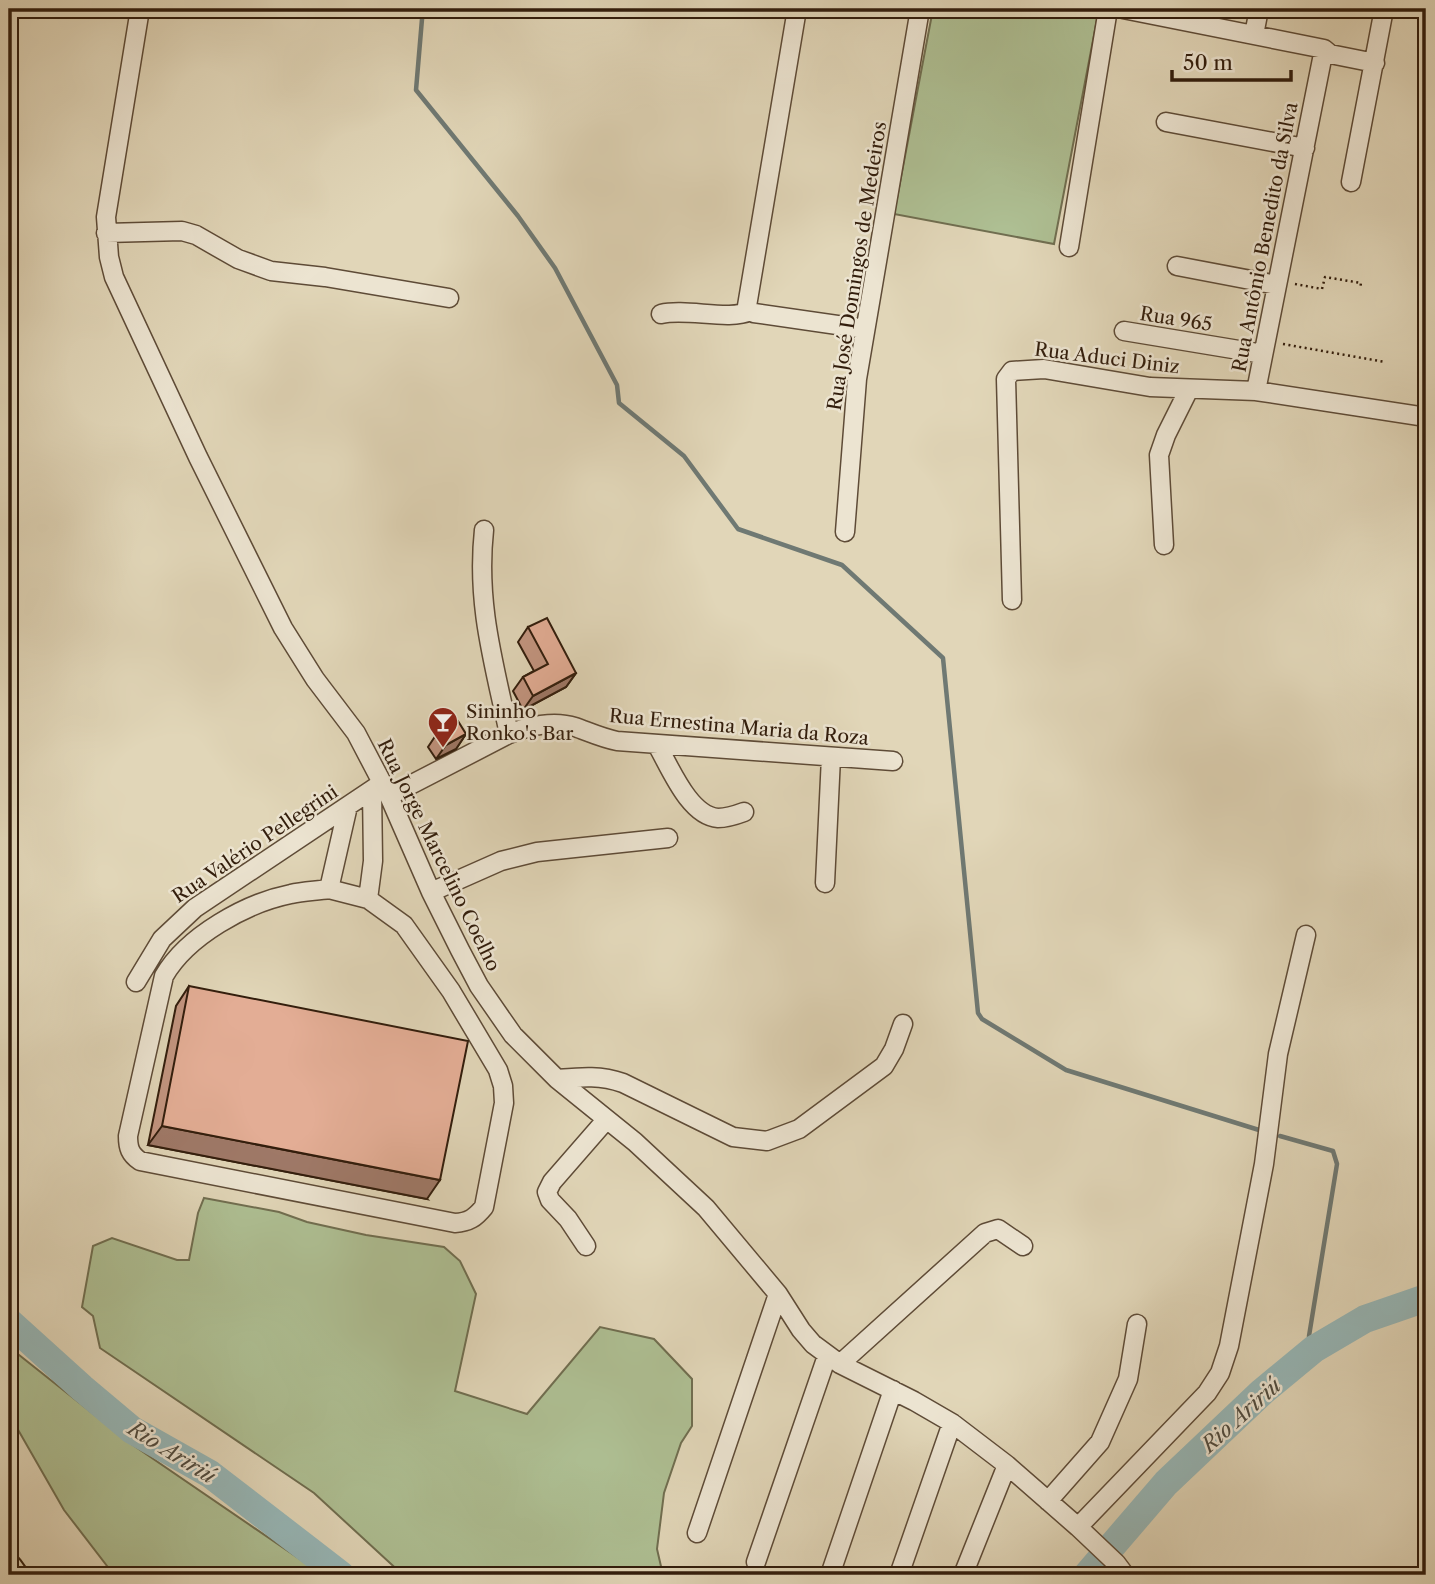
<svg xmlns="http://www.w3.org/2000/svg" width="1435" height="1584" font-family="'Libre Caslon Text',serif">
	<rect width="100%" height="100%" fill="#e1d6b8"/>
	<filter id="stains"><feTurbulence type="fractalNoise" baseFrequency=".00286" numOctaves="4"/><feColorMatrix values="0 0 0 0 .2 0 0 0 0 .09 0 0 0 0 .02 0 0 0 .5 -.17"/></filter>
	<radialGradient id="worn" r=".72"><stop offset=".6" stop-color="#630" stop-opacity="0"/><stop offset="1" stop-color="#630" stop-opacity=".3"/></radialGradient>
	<path fill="#aebf93" stroke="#706e50" stroke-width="2" d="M 933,9 L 1099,9 L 1054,244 L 894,214 Z
		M 204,1198 L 279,1212 L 307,1222 L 366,1235 L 444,1247 L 460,1261 L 476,1294 L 455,1391 L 527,1414 L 600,1327 L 654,1339 L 692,1379 L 692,1426 L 681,1443 L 664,1493 L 657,1549 L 663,1575 L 403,1575 L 314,1493 L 100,1348 L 93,1316 L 82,1307 L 93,1246 L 112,1238 L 177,1260 L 189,1260 L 198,1213 Z
		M 9,1347 L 130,1443 L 323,1575 L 114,1575 L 64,1510 L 9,1414 Z"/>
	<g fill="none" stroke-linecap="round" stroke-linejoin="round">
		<path stroke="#6f7973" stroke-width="4.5" d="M 425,9 L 422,19 L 416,90 L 518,216 L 555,268 L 617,385 L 619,403 L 684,456 L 738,529 L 842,565 L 943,658 L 978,1013 L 982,1019 L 1066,1070 L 1259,1130
			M 1280,1136 L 1333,1151 L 1337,1164 L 1309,1336 L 1310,1345 L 1314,1349"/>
		<path stroke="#97b7b7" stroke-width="28" d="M 9,1322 L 82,1388 L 132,1430 L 210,1474 L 341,1575
			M 1087,1575 L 1166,1483 L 1262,1392 L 1314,1349 L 1365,1319 L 1426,1298"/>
		<g stroke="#5e4b37" stroke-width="21">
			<path id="minor" d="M 140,9 L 106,217 L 109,257 L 114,277 L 198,457 L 283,628 L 315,679 L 356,733 L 389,796 L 431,892 L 460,950 L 479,986 L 513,1035 L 557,1079 L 635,1142 L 706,1208 L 778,1294 L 801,1330 L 813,1344 L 840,1364 L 914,1401 L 952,1423 L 1007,1465 L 1078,1527 L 1116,1563 L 1125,1575
				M 797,9 L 747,306 L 750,311 L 754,313 L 865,329
				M 1123,9 L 1324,49 L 1330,54 L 1375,63
				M 1254,35 L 1259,9
				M 1166,122 L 1305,148
				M 1351,182 L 1384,9
				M 106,233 L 182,231 L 196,235 L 238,259 L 271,271 L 325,277 L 449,298
				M 1069,247 L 1108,9
				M 1177,266 L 1277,285
				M 661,314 C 686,308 730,321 750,311
				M 1124,331 L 1263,354
				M 1256,391 L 1324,49
				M 484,530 C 476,604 494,663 509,734
				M 845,532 L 857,379 L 920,9
				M 1164,545 L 1159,455 L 1166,435 L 1189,389
				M 1012,600 L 1006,379 L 1012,371 L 1044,369 L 1150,387 L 1256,391 L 1426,417
				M 657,745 C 670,767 689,816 718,818 C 727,818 736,815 744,812
				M 389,796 L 509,734 C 528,726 554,720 575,727 C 589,732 602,738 617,741 L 893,761
				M 825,883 L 831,757
				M 329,889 L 368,899 L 404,925 L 451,991 L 498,1070 L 503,1086 L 504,1103 L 484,1207 C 475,1218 469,1222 455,1223 L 140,1161 C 130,1154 128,1148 128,1136 L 164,976 C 187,936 246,903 291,894 C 303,891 316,891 329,889 Z
				M 329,889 L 348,806
				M 431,892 L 501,861 L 537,852 L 668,838
				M 368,899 L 373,861 L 372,790
				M 136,982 L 162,939 L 195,908 L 382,783
				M 557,1079 C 581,1077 600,1075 623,1083 L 733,1137 L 767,1141 L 799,1129 L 884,1066 L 894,1049 L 903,1024
				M 586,1246 L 568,1219 L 550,1200 L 547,1192 L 552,1182 L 606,1120
				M 840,1364 L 985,1233 L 998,1229 L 1023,1246
				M 1048,1501 L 1100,1442 L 1128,1379 L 1137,1324
				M 1078,1527 L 1207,1393 L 1220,1373 L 1229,1346 L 1264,1164 L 1278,1054 L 1306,935
				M 697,1533 L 778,1294
				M 756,1562 L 827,1356
				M 830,1575 L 893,1390
				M 899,1575 L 952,1423
				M 963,1575 L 1007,1465"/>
		</g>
		<g stroke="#321d0c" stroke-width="30">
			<path id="highway" d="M 9,1568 L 14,1575"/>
		</g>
		<path stroke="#321d0c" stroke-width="2.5" stroke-dasharray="2 3.5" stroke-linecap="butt" d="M 1295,284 L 1322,289 L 1325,277 L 1361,283 L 1360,289
			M 1283,344 L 1385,362"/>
		<use href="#minor" stroke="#ece4d1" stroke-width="18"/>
		<use href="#highway" stroke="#e1d6b8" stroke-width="26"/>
	</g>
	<path fill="#c39580" stroke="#321d0c" stroke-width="2" d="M 528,627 L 576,673 L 566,687 L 523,710 L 513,691 L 523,677 L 534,671 L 518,642 Z
		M 438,732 L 466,734 L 456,749 L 436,759 L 428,747 Z
		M 189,986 L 427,1199 L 148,1145 L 176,1006 Z"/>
	<path fill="#9f7968" stroke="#321d0c" stroke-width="2" d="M 576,673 L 566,687 L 523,710 L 533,696 Z
		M 466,734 L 456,749 L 436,759 L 446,745 Z
		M 162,1126 L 440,1180 L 427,1199 L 148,1145 Z"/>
	<path fill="#e3ad95" stroke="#321d0c" stroke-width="2" d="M 547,618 L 576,673 L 533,696 L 523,677 L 548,664 L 528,627 Z
		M 458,721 L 466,734 L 446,745 L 438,732 Z
		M 189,986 L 468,1041 L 440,1180 L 162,1126 Z"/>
	<defs>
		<g id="bar-pin" transform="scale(1.575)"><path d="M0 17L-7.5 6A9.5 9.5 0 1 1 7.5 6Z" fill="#8f2418" stroke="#ece4d1"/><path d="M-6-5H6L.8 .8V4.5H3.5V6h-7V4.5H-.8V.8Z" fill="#fff"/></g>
	</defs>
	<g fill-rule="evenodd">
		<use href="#bar-pin" x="443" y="722"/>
	</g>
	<g text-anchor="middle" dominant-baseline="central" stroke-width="5" stroke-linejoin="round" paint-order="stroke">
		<g font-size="19" fill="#321d0c" stroke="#ece4d1">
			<text transform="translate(1265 237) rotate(-79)">Rua Antônio Benedito da Silva</text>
			<text transform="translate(857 266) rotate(-81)">Rua José Domingos de Medeiros</text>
			<text transform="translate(1176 319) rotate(9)">Rua 965</text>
			<text transform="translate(1107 358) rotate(7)">Rua Aduci Diniz</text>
			<text transform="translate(739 727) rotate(5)">Rua Ernestina Maria da Roza</text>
			<text transform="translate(255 844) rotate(-34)">Rua Valério Pellegrini</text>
			<text transform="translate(439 855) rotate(64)">Rua Jorge Marcelino Coelho</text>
		</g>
		<g font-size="19" fill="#321d0c" stroke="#ece4d1" text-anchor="start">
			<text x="466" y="711">Sininho<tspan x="466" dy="22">Ronko's Bar</tspan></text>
		</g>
		<g font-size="21" font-style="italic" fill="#504b3f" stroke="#ece4d1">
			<text transform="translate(1241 1415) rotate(-42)">Rio Aririú</text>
			<text transform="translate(172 1452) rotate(32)">Rio Aririú</text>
		</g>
	</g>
	<rect width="1435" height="1584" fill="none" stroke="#e1d6b8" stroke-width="35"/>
	<rect x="10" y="10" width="1414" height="1563" fill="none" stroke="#321d0c" stroke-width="3.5"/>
	<rect x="18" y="18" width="1400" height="1549" fill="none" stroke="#321d0c" stroke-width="2"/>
	<path d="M1172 70v10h119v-10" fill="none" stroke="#321d0c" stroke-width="3.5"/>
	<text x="1183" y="70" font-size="21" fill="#321d0c" stroke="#ece4d1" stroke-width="5" paint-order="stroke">50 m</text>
	<rect width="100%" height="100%" filter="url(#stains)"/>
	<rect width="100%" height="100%" fill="url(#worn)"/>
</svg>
